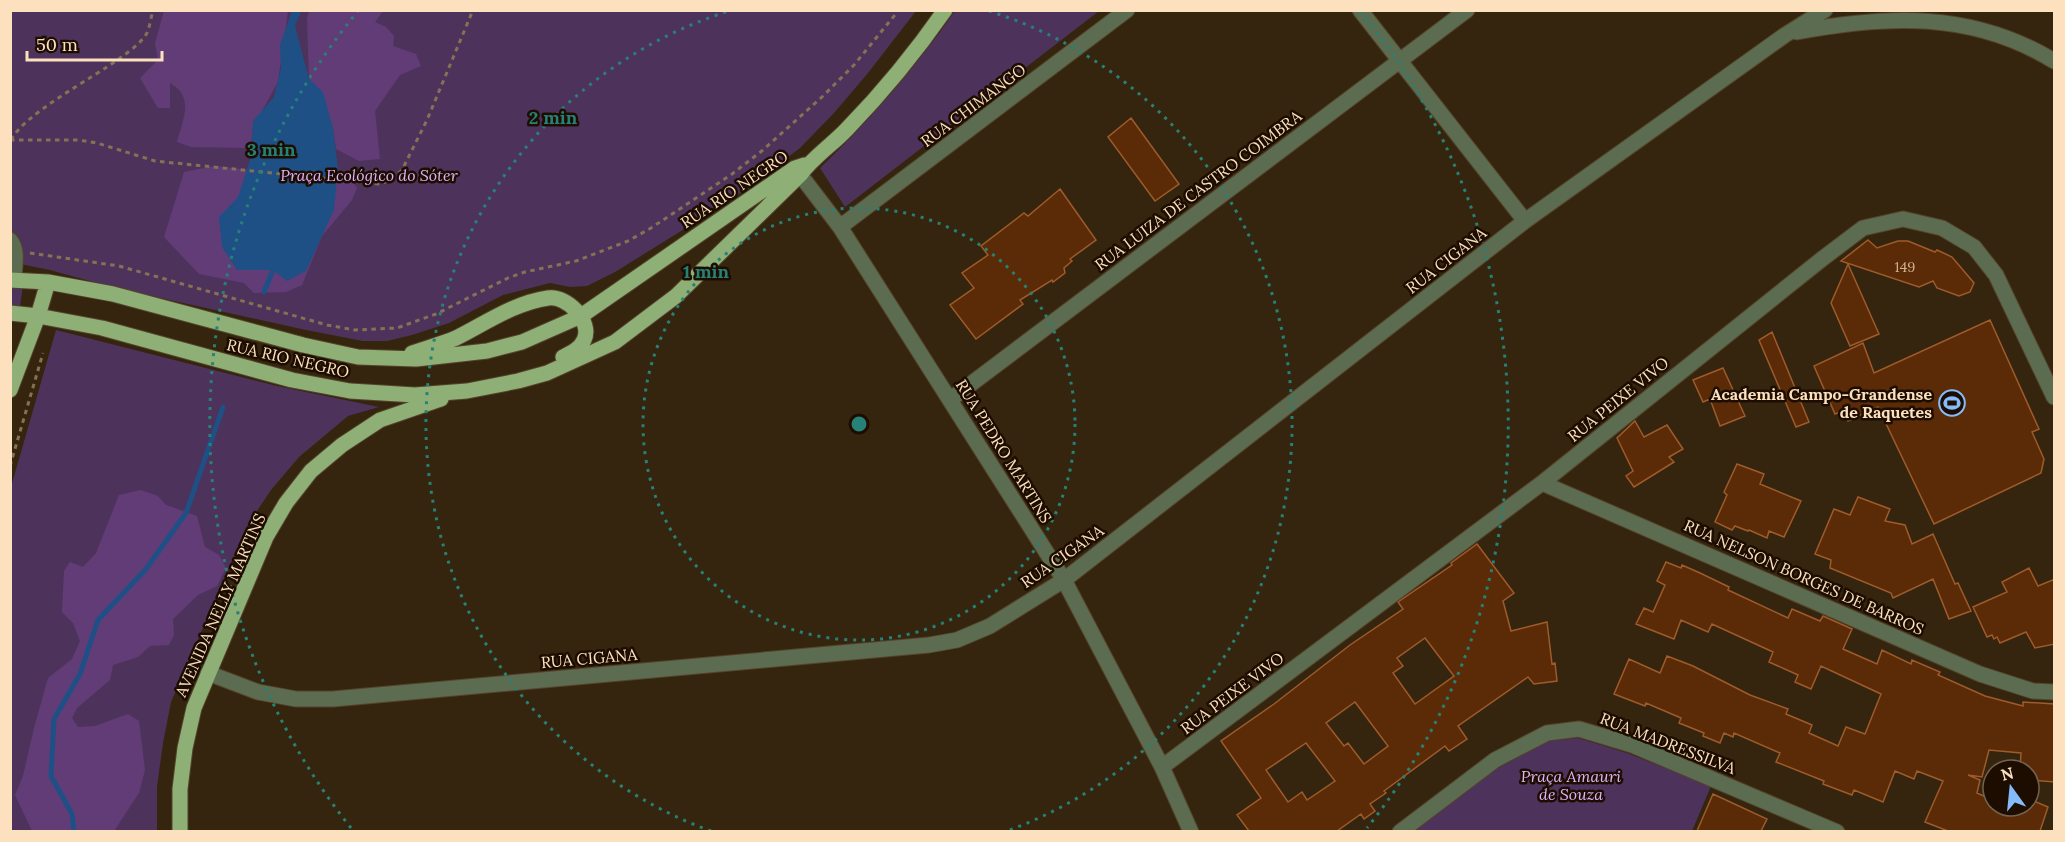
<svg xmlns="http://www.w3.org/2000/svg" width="2065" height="842" font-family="Lora,serif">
	<rect width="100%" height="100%" fill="#35250e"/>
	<path fill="#4d335c" d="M 11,11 L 916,11 L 868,73 L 834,113 L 800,148 L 731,200 L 615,272 L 587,286 L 570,287 L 550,283 L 503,295 L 449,323 L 412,335 L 387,341 L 363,341 L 306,330 L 115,288 L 50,270 L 20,264 L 17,241 L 11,230 Z
		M 955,11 L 1099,11 L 845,207 L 820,168 C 870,120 915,68 955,11 Z
		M 10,242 L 18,278 L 24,279 L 20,306 L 11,306 Z
		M 56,330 L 277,386 L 379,407 L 348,416 L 299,457 L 271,490 L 247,526 L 171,702 L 163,743 L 157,787 L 157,831 L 11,832 L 11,487 Z
		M 1578,738 L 1627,753 L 1711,786 L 1692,831 L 1411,832 L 1496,769 L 1548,741 Z"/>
	<path fill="#623c77" d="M 164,11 L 288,11 L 278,82 L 253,127 L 251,148 L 191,147 L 177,142 C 183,119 195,97 170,83 L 170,108 L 158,108 L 140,78 L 158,60 L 155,43 Z
		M 309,11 L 383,11 L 375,22 L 386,27 L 394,36 L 393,46 L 416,54 L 421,66 L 400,75 L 375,111 L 380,159 L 359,161 L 336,149 L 333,128 L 309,79 L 307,19 Z
		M 215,166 L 353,182 L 357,188 L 352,200 L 322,236 L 302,285 L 286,292 L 254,293 L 244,283 L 199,274 L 164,237 L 184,172 Z
		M 141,490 L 158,496 L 166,505 L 197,516 L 205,547 L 219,555 L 226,568 L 217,586 L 198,595 L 173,619 L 174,635 L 169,645 L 150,646 L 138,657 L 113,665 L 110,680 L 77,708 L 72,718 L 78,727 L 95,726 L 128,714 L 139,721 L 145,770 L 139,793 L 114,831 L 32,831 L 15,795 L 23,776 L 34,728 L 48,678 L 72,659 L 80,641 L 73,623 L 62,612 L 64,571 L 70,562 L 83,567 L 96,553 L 119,495 Z"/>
	<path fill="#1e5086" d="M 292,11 L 301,11 L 295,26 L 309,79 L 323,92 L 333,128 L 338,169 L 334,210 L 306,271 L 287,281 L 273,270 L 237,270 L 222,247 L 219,217 L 238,197 L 251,157 L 253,121 L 274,97 L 281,68 L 280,45 Z"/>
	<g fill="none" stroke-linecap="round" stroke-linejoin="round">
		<path stroke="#1e5086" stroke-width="5" d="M 264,292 L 273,270 L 271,263
			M 74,832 L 72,814 L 51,776 L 54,719 L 80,674 L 98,620 L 146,569 L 186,513 L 223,407"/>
	</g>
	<path fill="#5a2b06" stroke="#9f5b2c" stroke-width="1.5" fill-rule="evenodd" d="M 1131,118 L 1179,184 L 1155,201 L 1108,137 Z
		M 1060,189 L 1096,240 L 1070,259 L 1072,261 L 1064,268 L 1065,273 L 1053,282 L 1052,280 L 1020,300 L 1023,304 L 976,339 L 950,305 L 974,288 L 962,273 L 988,255 L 981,246 L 1024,213 L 1028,216 Z
		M 1868,240 L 1877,248 L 1898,241 L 1908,241 L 1935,252 L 1937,250 L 1952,257 L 1974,283 L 1970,292 L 1959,296 L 1937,288 L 1933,281 L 1919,287 L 1841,261 Z
		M 1848,264 L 1879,334 L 1850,346 L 1831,303 Z
		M 1990,320 L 2039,429 L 2032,432 L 2044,459 L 2041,473 L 1934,524 L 1878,407 L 1848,421 L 1843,411 L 1835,414 L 1814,366 L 1863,343 L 1874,373 Z
		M 1772,332 L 1809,422 L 1796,427 L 1759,340 Z
		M 1723,368 L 1745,416 L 1720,426 L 1710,399 L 1703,402 L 1693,380 Z
		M 1635,421 L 1644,437 L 1667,425 L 1683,449 L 1669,457 L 1674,462 L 1634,487 L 1626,476 L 1633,471 L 1617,438 Z
		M 1737,464 L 1764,474 L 1760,484 L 1801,501 L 1784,537 L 1769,531 L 1767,538 L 1749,530 L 1748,531 L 1735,526 L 1732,530 L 1715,522 L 1727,495 L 1724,492 Z
		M 1858,497 L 1890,509 L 1885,521 L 1905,525 L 1912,544 L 1933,534 L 1955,584 L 1958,583 L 1971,611 L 1949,619 L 1933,579 L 1893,598 L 1891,593 L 1830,568 L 1831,560 L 1815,554 L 1834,509 L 1850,515 Z
		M 1477,544 L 1514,593 L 1503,601 L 1511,631 L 1547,622 L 1552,664 L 1555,663 L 1557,681 L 1534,684 L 1528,677 L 1458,726 L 1467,739 L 1449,751 L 1445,746 L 1384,791 L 1386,793 L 1370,804 L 1375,811 L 1364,819 L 1361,814 L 1337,831 L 1249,831 L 1237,815 L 1261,798 L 1221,741 L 1274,704 L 1350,645 L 1403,609 L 1398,602 L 1452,565 L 1451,563 ZM 1425,638 L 1454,676 L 1415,704 L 1393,673 L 1403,666 L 1397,658 ZM 1355,702 L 1388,746 L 1364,764 L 1348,743 L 1344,746 L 1326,723 ZM 1306,743 L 1335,781 L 1307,800 L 1302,792 L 1288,802 L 1266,770 Z
		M 1666,562 L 1681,568 L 1682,565 L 1700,573 L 1729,587 L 1728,590 L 1788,618 L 1792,609 L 1820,621 L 1823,616 L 1852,629 L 1843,649 L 1877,664 L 1882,650 L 1911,664 L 1912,660 L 1940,672 L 1938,675 L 1985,696 L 2023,706 L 2023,702 L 2055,704 L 2055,782 L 2029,780 L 2029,770 L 2020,770 L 2021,753 L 1989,750 L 1982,777 L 1968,775 L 1980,780 L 1977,793 L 1993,800 L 1993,806 L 2029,806 L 2029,799 L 2048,807 L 2040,831 L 1948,831 L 1925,822 L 1943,781 L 1917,771 L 1914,779 L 1895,771 L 1883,802 L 1854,790 L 1852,795 L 1823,784 L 1824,781 L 1776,762 L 1780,753 L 1734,733 L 1733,737 L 1724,733 L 1720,743 L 1703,736 L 1704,733 L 1679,723 L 1681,718 L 1646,703 L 1645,706 L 1614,694 L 1629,659 L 1660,673 L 1667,656 L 1693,666 L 1750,695 L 1788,709 L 1786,714 L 1812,725 L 1809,733 L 1838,746 L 1846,727 L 1865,734 L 1881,694 L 1821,666 L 1811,689 L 1795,682 L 1798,675 L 1769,662 L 1773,652 L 1712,624 L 1708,632 L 1681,620 L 1674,639 L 1636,624 L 1644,608 L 1653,612 L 1665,585 L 1657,581 Z
		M 2029,568 L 2038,586 L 2055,579 L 2055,644 L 2035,648 L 2026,632 L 2000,643 L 1997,637 L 1994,639 L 1992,635 L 1987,637 L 1973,607 L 2007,592 L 2002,582 Z
		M 1713,794 L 1767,819 L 1761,831 L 1697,831 Z"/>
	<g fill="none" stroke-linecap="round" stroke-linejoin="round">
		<g stroke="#55432a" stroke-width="17">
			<path id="minor" d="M 1360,10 L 1525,221
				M 1797,32 C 1887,15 1972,11 2054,61
				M 795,168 L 840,227 L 1064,580 L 1162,767 L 1191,832
				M 840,227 L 1127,10
				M 10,240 C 19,250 14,268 14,280
				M 951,399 L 1467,10
				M 1542,483 L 1980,674 L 2033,691 L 2054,692
				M 208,673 L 258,692 L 296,699 L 333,699 L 929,645 L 957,640 L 990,626 L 1064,580 L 1525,221 L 1785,35 L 1825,10
				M 1162,767 L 1542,483 L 1822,259 L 1863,228 L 1903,219 L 1942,228 L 1974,247 L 1996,275 L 2054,397
				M 1400,832 L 1495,760 L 1547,733 L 1579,729 L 1632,745 L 1837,832"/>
		</g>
		<g stroke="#55432a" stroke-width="17">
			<path id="major" d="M 10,280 L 48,282 L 113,294 L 303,345 L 358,357 L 416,359 L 487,351 L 522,342 L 581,316 L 795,168 L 804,165
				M 10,313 L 38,316 L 102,328 L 292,380 L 350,391 L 415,395 L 467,391 L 518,381 L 547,373 L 615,342 L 676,296 L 800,175 C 813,157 832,145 847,129 C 883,92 915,53 945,10
				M 412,353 C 426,348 442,344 456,338 C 486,323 514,303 548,298 C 567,295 593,322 584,340 C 580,349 571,353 563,357
				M 10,390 L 38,316 L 48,282
				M 180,832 L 180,789 L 185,748 L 194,708 L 266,537 L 286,503 L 311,471 L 342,445 L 380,420 L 441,399"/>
		</g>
		<path stroke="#867155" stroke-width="3" stroke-dasharray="4.5 4.5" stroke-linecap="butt" d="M 10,140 L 78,140 L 97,143 L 155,161 L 380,184 L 392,179 L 402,170 L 427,120 L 473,10
			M 11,140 C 24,114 93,78 120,58 C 130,51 141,43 147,33 C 150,26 151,17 153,10
			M 30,253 L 119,266 L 327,325 L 355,330 L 397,328 L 436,314 L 508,278 L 525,272 L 576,261 L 628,241 L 651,228 L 732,174 L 763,150 L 823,96 L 854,65 L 899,10
			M 10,466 L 43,353"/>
		<use href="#minor" stroke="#5c6c50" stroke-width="15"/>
		<use href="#major" stroke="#8eaf76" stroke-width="15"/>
	</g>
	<g fill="none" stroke="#278176" stroke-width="3" stroke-dasharray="3 6">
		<circle cx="859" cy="424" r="216"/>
		<path d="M711 831A433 433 0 0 1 729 11M989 11A433 433 0 0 1 1007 831"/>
		<path d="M351 828A649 649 0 0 1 358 11M1360 11A649 649 0 0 1 1367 828"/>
	</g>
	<defs>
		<g id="stadium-ring" transform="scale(1.35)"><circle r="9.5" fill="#1c0d00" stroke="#85bbfb" stroke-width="1.5"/><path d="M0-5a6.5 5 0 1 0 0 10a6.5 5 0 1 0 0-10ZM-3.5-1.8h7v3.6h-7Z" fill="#85bbfb"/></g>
	</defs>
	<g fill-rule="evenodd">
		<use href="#stadium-ring" x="1952" y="403"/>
	</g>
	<g text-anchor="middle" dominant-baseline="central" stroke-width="5" stroke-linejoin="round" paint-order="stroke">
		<g font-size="14" fill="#d4b491">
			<text x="1905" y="267">149</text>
		</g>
		<g font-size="16" fill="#fde1bf" stroke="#1c0d00">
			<text transform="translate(973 105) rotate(-37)">RUA CHIMANGO</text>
			<text transform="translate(734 189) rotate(-34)">RUA RIO NEGRO</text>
			<text transform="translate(1198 190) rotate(-37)">RUA LUIZA DE CASTRO COIMBRA</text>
			<text transform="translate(1446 260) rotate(-38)">RUA CIGANA</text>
			<text transform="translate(288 358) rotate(13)">RUA RIO NEGRO</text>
			<text transform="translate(1618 399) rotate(-39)">RUA PEIXE VIVO</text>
			<text transform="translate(1004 451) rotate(58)">RUA PEDRO MARTINS</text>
			<text transform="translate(1062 556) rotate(-35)">RUA CIGANA</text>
			<text transform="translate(1804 577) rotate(24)">RUA NELSON BORGES DE BARROS</text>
			<text transform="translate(220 605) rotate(-66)">AVENIDA NELLY MARTINS</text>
			<text transform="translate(589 658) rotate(-5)">RUA CIGANA</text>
			<text transform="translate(1232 693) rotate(-37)">RUA PEIXE VIVO</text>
			<text transform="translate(1668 743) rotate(21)">RUA MADRESSILVA</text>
		</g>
		<g font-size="16" font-style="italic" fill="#dfb2f9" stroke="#1c0d00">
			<text x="369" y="175">Praça Ecológico do Sóter</text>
			<text x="1571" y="776">Praça Amauri<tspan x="1571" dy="18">de Souza</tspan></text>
		</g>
		<g font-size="16" font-weight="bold" fill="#fde1bf" stroke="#1c0d00" text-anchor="end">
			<text x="1932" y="394">Academia Campo-Grandense<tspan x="1932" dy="18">de Raquetes</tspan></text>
		</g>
	</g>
	<circle cx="859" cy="424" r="9" fill="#278176" stroke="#1c0d00" stroke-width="3"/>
	<g font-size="18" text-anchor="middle" font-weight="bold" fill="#278176" stroke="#1c0d00" stroke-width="5" stroke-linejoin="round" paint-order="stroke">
		<text x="553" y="124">2 min</text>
		<text x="271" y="156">3 min</text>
		<text x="706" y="278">1 min</text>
	</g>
	<rect width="2065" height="842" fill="none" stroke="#fde1bf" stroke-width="24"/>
	<g transform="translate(2011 788) rotate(345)"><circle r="28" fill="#1c0d00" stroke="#76624c" stroke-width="1.5"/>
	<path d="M0-4.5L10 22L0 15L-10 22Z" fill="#85bbfb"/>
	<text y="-9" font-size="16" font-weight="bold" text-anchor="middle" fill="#fde1bf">N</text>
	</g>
	<path d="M27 51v9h135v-9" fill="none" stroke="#fde1bf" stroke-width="3"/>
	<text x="36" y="51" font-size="18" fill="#fde1bf" stroke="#1c0d00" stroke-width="4.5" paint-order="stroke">50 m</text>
</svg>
